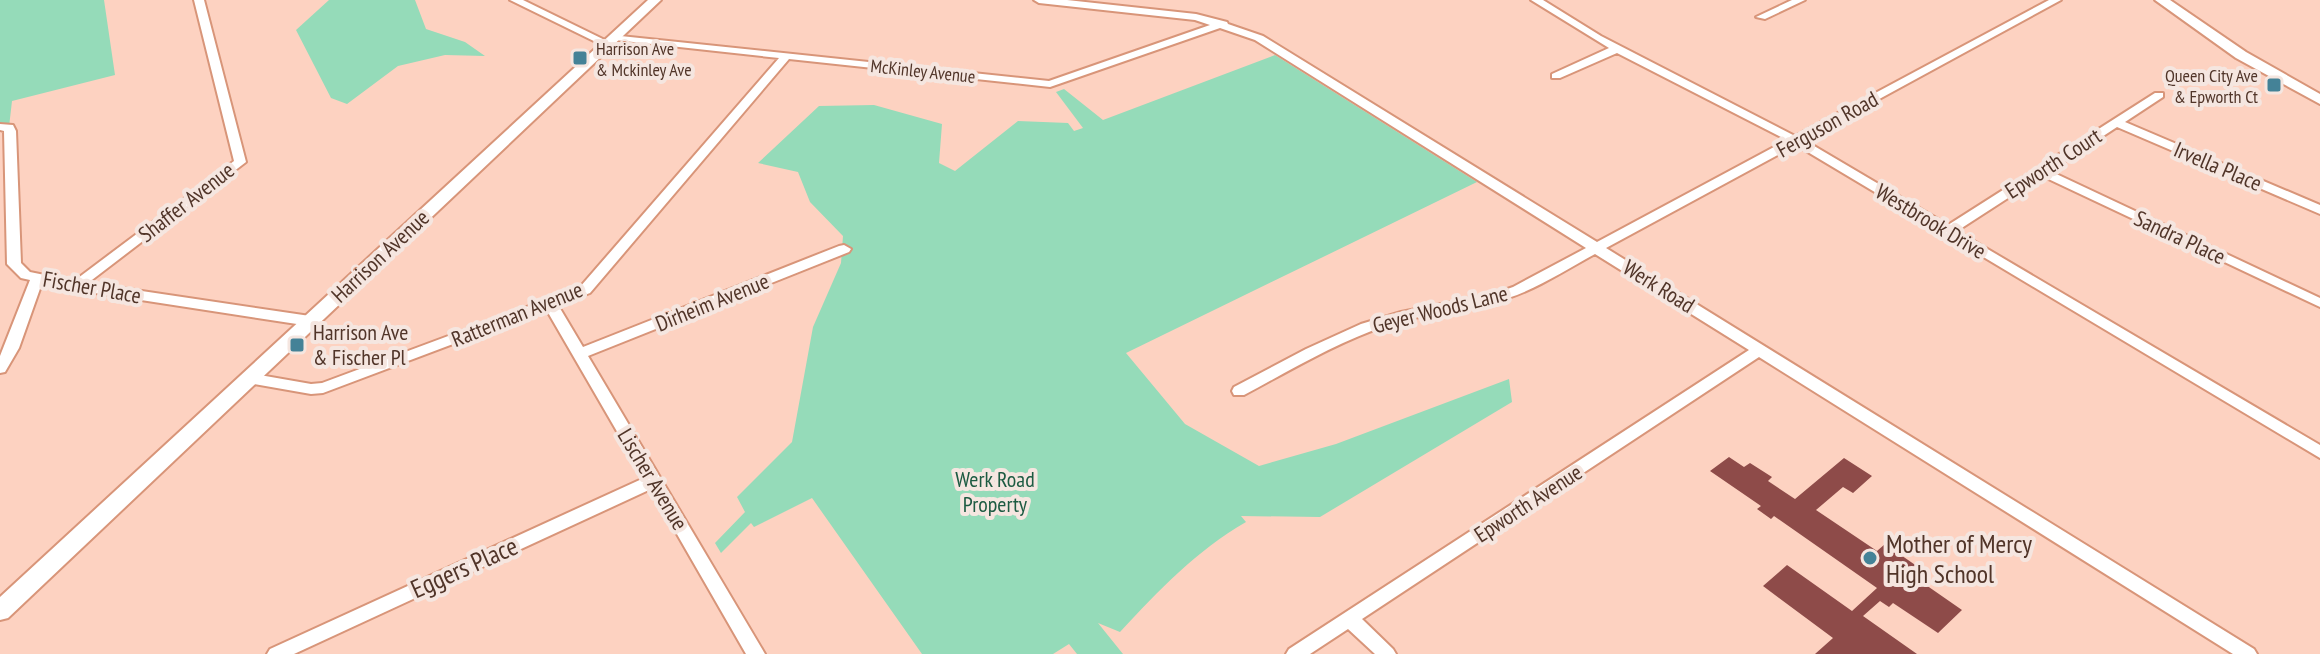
<svg xmlns="http://www.w3.org/2000/svg" width="2320" height="654" font-family="'PT Sans Narrow',sans-serif">
	<rect width="100%" height="100%" fill="#fdd2c1"/>
	<path fill="#95dbb9" d="M 0,0 L 104,0 L 115,75 L 12,101 L 9,127 L 0,127 Z
		M 329,0 L 415,0 L 426,29 L 465,42 L 485,56 L 445,55 L 398,66 L 347,104 L 331,98 L 296,30 Z
		M 1275,55 L 1477,182 L 1126,353 L 1185,424 L 1259,466 L 1336,444 L 1509,379 L 1512,402 L 1320,517 L 1241,516 L 1246,522 C 1196,551 1159,590 1120,632 L 1098,623 L 1123,654 L 1077,654 L 1069,644 L 1053,654 L 922,654 L 812,498 L 754,527 L 751,523 L 721,553 L 715,543 L 745,512 L 737,497 L 792,442 L 813,327 L 841,263 L 843,236 L 810,202 L 798,172 L 758,163 L 819,106 L 874,105 L 942,124 L 939,163 L 955,171 L 1018,121 L 1068,123 L 1074,131 L 1083,128 L 1056,92 L 1064,89 L 1103,120 Z"/>
	<path fill="#8e4b49" d="M 1729,457 L 1744,467 L 1750,463 L 1772,477 L 1768,481 L 1795,499 L 1844,458 L 1872,476 L 1853,493 L 1843,487 L 1816,510 L 1877,551 L 1885,544 L 1921,569 L 1913,576 L 1962,610 L 1938,633 L 1893,603 L 1889,607 L 1880,601 L 1863,616 L 1917,654 L 1815,654 L 1833,638 L 1763,586 L 1787,565 L 1852,611 L 1877,588 L 1774,516 L 1771,519 L 1757,509 L 1761,506 L 1710,471 Z"/>
	<g fill="none" stroke-linecap="round" stroke-linejoin="round">
		<g stroke="#d89579" stroke-width="4">
			<path id="minor" d="M 194,0 L 204,0 L 246,162 L 88,283 L 310,316 L 317,321 L 310,326 L 76,290 L 42,283 L 19,348 L 5,372 L 0,373 L 0,356 L 30,280 L 21,278 L 7,264 L 4,131 L 0,130 L 0,124 L 13,125 L 16,131 L 21,263 L 30,272 L 74,281 L 234,161 Z
				M 510,0 L 523,0 L 613,44 L 608,47 L 604,46 Z
				M 1034,0 L 1067,0 L 1196,14 L 1227,22 L 1228,24 L 1263,36 L 1597,242 L 1787,140 L 1617,53 L 1560,78 L 1552,78 L 1552,74 L 1609,48 L 1531,0 L 1543,0 L 1601,36 L 1795,136 L 2049,0 L 2061,0 L 1804,140 L 1948,225 L 2155,93 L 2163,93 L 2163,97 L 2125,122 L 2320,205 L 2320,214 L 2117,127 L 2050,171 L 2320,298 L 2320,307 L 2042,176 L 1957,231 L 2320,445 L 2320,458 L 1796,145 L 1606,248 L 2254,649 L 2257,654 L 2233,654 L 1759,357 L 1362,619 L 1393,649 L 1396,654 L 1375,654 L 1348,629 L 1310,654 L 1286,654 L 1289,649 L 1749,350 L 1595,254 C 1567,269 1539,288 1508,298 C 1469,311 1427,312 1388,325 C 1337,342 1291,370 1244,395 L 1234,395 L 1232,391 L 1234,387 L 1306,349 L 1361,324 L 1401,312 L 1496,293 L 1513,287 L 1586,248 L 1255,40 L 1220,28 L 1050,87 L 789,59 L 590,293 L 558,305 L 583,347 L 839,246 L 844,245 L 851,249 L 849,252 L 588,356 L 765,654 L 746,654 L 651,489 L 294,654 L 267,654 L 270,649 L 644,478 L 546,309 L 323,393 L 311,394 L 248,383 L 241,378 L 248,373 L 311,384 L 322,383 L 580,287 L 779,58 L 615,40 L 611,39 L 611,35 L 1049,81 L 1210,25 L 1195,20 L 1039,3 Z
				M 1792,0 L 1805,0 L 1765,19 L 1756,17 Z"/>
		</g>
		<g stroke="#d89579" stroke-width="4">
			<path id="major" d="M 648,0 L 661,0 L 8,618 L 0,620 L 0,597 Z
				M 2155,0 L 2170,0 L 2246,52 L 2320,94 L 2320,104 L 2236,58 Z"/>
		</g>
		<use href="#minor" fill="#fff" fill-rule="evenodd"/>
		<use href="#major" fill="#fff" fill-rule="evenodd"/>
	</g>
	<g fill="#448297" stroke="#f5e6e0" stroke-width="3">
		<rect x="572" y="50" width="16" height="16" rx="4"/>
		<rect x="2266" y="77" width="16" height="16" rx="4"/>
		<rect x="289" y="337" width="16" height="16" rx="4"/>
		<circle cx="1870" cy="558" r="8"/>
	</g>
	<g text-anchor="middle" dominant-baseline="central" stroke-width="8" stroke-linejoin="round" paint-order="stroke">
		<g font-size="18" fill="#513529" stroke="#f5e6e0" text-anchor="start">
			<text x="596" y="48">Harrison Ave<tspan x="596" dy="21">&amp; Mckinley Ave</tspan></text>
			<text x="2258" y="75" text-anchor="end">Queen City Ave<tspan x="2258" dy="21">&amp; Epworth Ct</tspan></text>
		</g>
		<g font-size="18" fill="#513529" stroke="#f5e6e0">
			<text transform="translate(923 71) rotate(6)">McKinley Avenue</text>
		</g>
		<g font-size="22" fill="#513529" stroke="#f5e6e0">
			<text transform="translate(1827 124) rotate(-29)">Ferguson Road</text>
			<text transform="translate(2053 163) rotate(-33)">Epworth Court</text>
			<text transform="translate(2218 166) rotate(23)">Irvella Place</text>
			<text transform="translate(186 202) rotate(-38)">Shaffer Avenue</text>
			<text transform="translate(1931 221) rotate(31)">Westbrook Drive</text>
			<text transform="translate(2180 237) rotate(25)">Sandra Place</text>
			<text transform="translate(380 256) rotate(-43)">Harrison Avenue</text>
			<text transform="translate(1659 286) rotate(32)">Werk Road</text>
			<text transform="translate(92 287) rotate(10)">Fischer Place</text>
			<text transform="translate(712 302) rotate(-22)">Dirheim Avenue</text>
			<text transform="translate(1440 309) rotate(-14)">Geyer Woods Lane</text>
			<text transform="translate(517 314) rotate(-22)">Ratterman Avenue</text>
			<text transform="translate(653 479) rotate(59)">Lischer Avenue</text>
			<text transform="translate(1528 503) rotate(-33)">Epworth Avenue</text>
		</g>
		<g font-size="22" fill="#513529" stroke="#f5e6e0" text-anchor="start">
			<text x="313" y="332">Harrison Ave<tspan x="313" dy="25">&amp; Fischer Pl</tspan></text>
		</g>
		<g font-size="22" fill="#1d5b42" stroke="#f5e6e0">
			<text x="995" y="479">Werk Road<tspan x="995" dy="25">Property</tspan></text>
		</g>
		<g font-size="26" fill="#513529" stroke="#f5e6e0" text-anchor="start">
			<text x="1886" y="543">Mother of Mercy<tspan x="1886" dy="30">High School</tspan></text>
		</g>
		<g font-size="26" fill="#513529" stroke="#f5e6e0">
			<text transform="translate(464 567) rotate(-24)">Eggers Place</text>
		</g>
	</g>
</svg>
